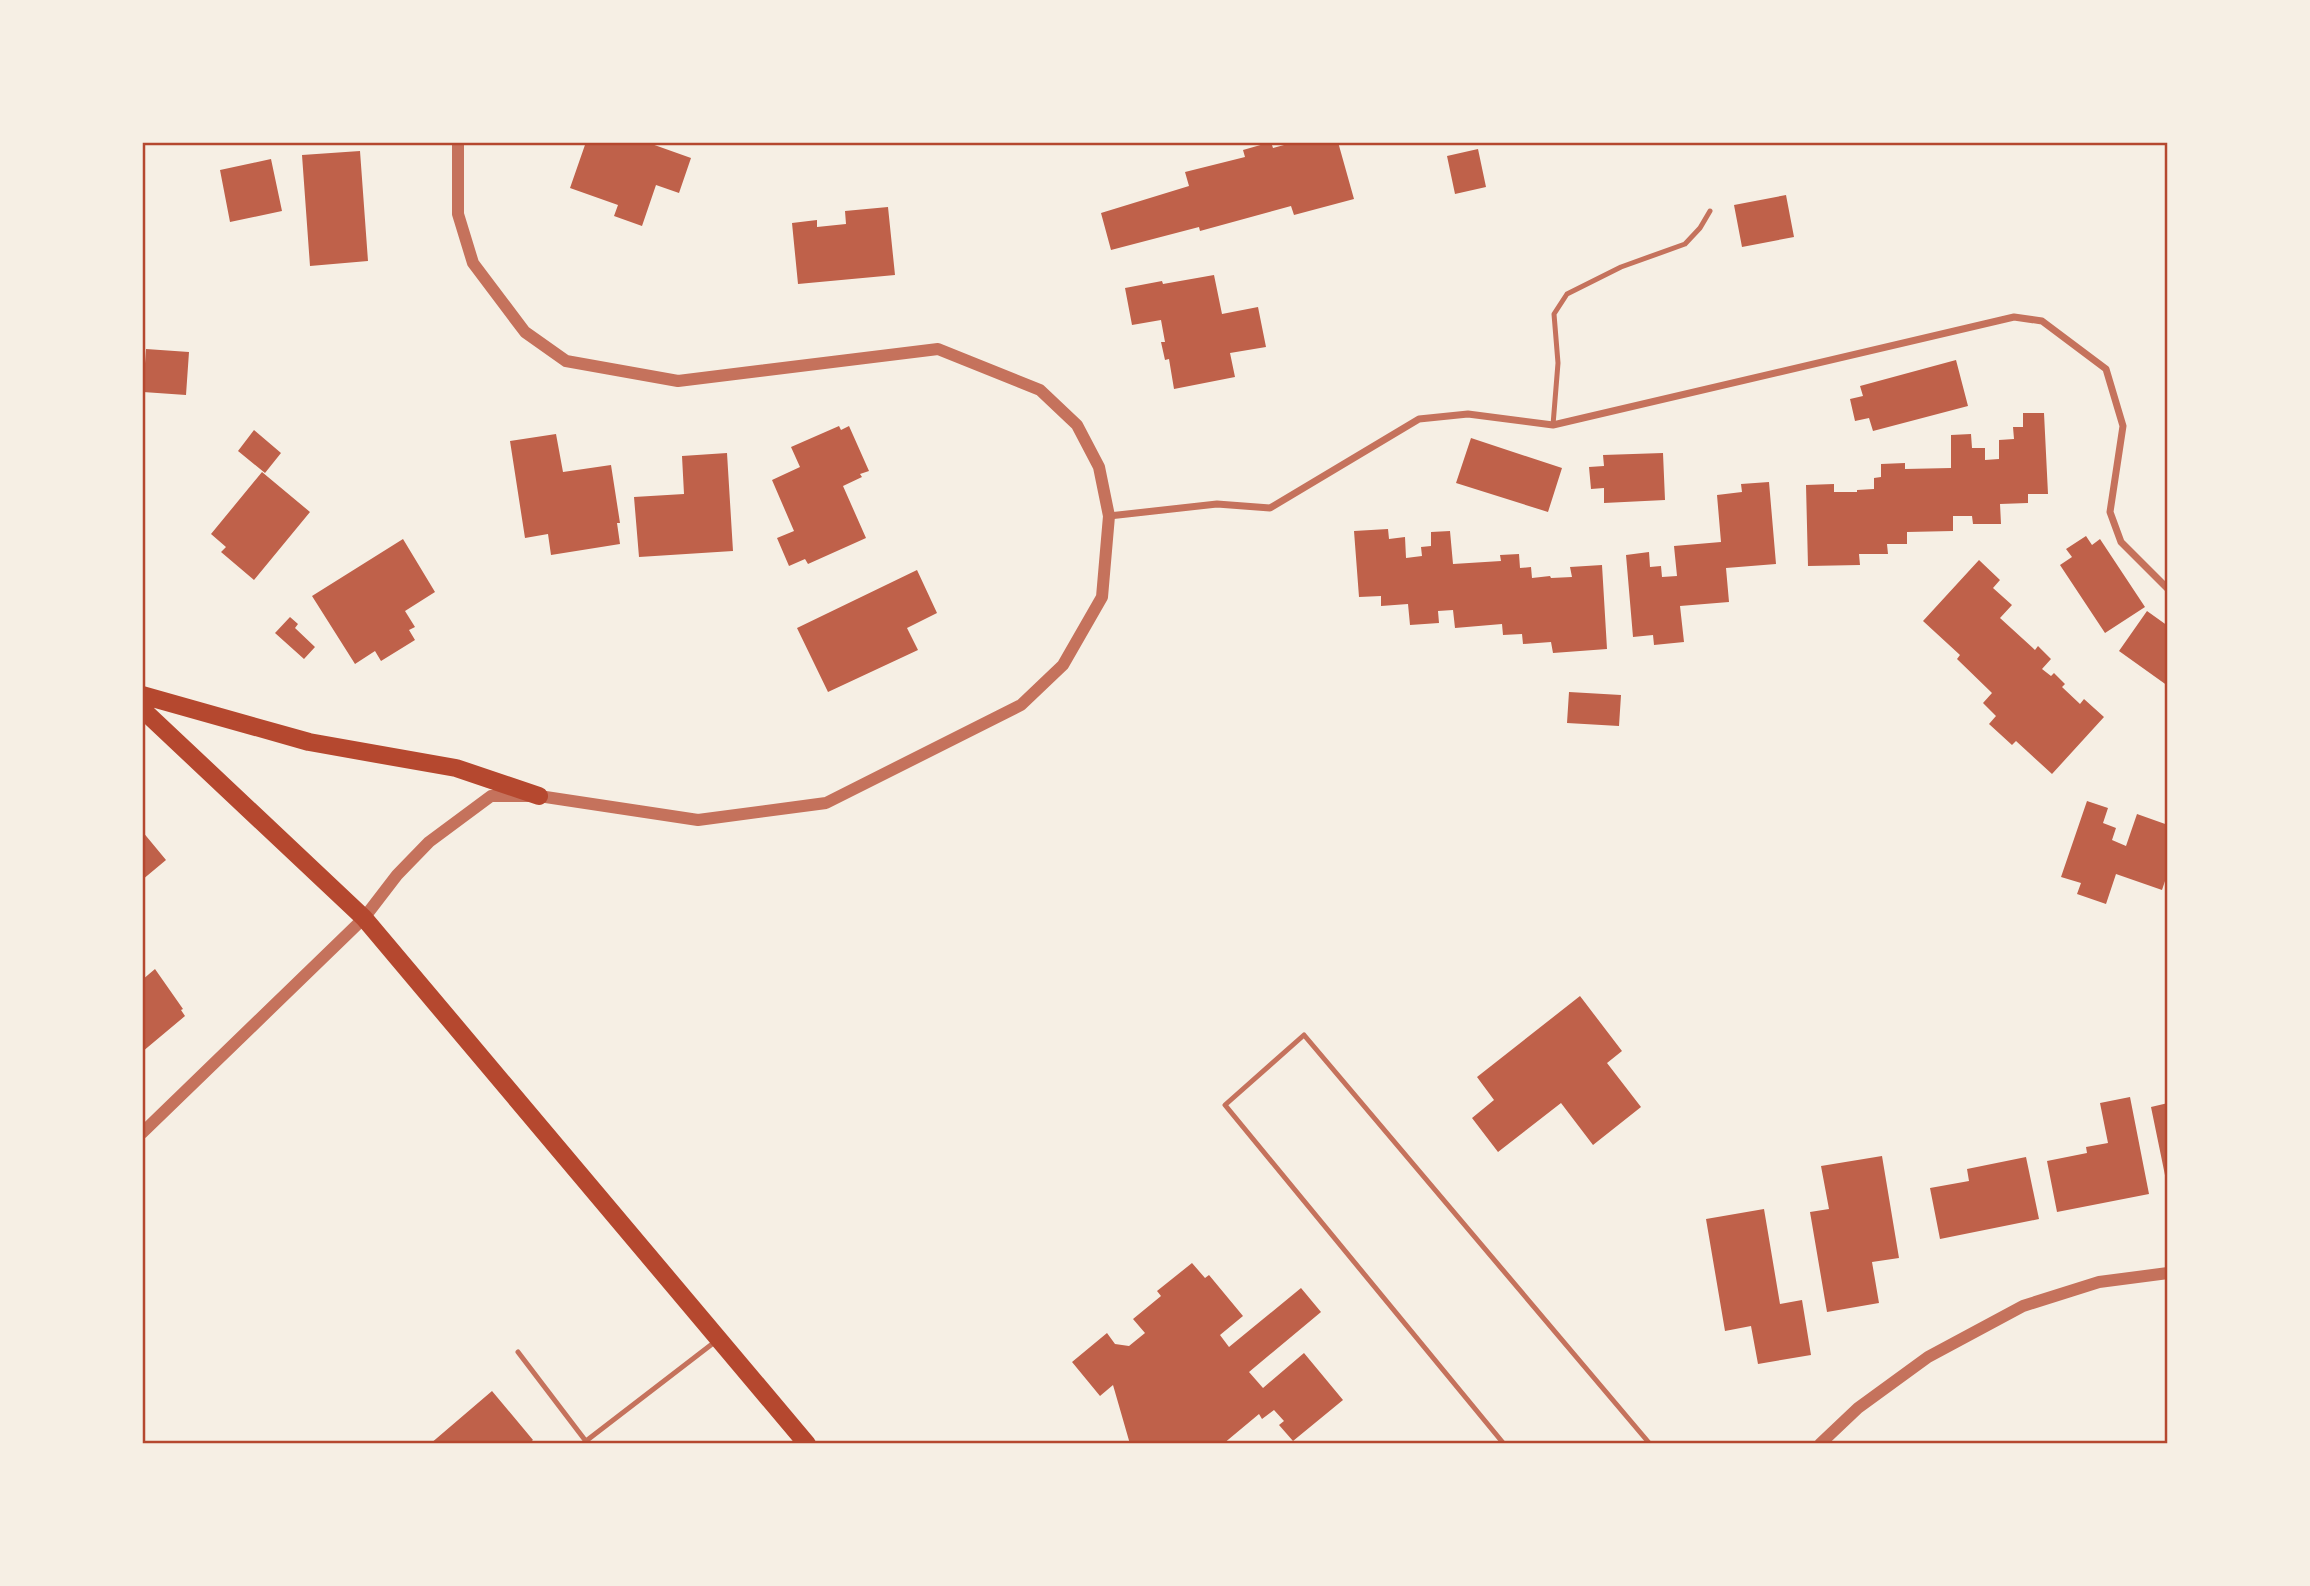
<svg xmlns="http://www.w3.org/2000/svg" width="2310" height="1586" font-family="Ubuntu,sans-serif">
	<rect width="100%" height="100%" fill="#f6efe4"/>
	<path fill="#bf614a" d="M 586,142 L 646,142 L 691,158 L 679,193 L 656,185 L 642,226 L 614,216 L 618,205 L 570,188 Z
		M 1271,142 L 1273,148 L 1284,145 L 1283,142 L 1338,142 L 1354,199 L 1294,215 L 1291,206 L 1200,231 L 1199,227 L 1111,250 L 1101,213 L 1189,186 L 1185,172 L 1245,157 L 1243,150 Z
		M 1478,149 L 1486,187 L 1455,194 L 1447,156 Z
		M 360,151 L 368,261 L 310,266 L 302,155 Z
		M 271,159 L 282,211 L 230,222 L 220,170 Z
		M 1786,195 L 1794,237 L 1742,247 L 1734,205 Z
		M 888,207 L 895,275 L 798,284 L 792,223 L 817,220 L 817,227 L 846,224 L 845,211 Z
		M 1214,275 L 1222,314 L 1258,307 L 1266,347 L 1230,353 L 1235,377 L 1174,389 L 1169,359 L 1165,360 L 1161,342 L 1165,342 L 1161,320 L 1132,325 L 1125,288 L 1162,281 L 1163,284 Z
		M 146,349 L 189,352 L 186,395 L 143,392 Z
		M 1956,360 L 1968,406 L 1873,431 L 1869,418 L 1855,421 L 1850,399 L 1863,396 L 1860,386 Z
		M 2023,413 L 2044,413 L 2048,494 L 2028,494 L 2028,503 L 2000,504 L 2001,524 L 1973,524 L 1972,516 L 1953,516 L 1953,531 L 1907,532 L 1907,544 L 1887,544 L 1888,554 L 1859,554 L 1860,565 L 1808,566 L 1806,485 L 1834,484 L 1834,492 L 1857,492 L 1857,490 L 1874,489 L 1874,478 L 1881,477 L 1881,464 L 1905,463 L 1905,469 L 1951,468 L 1951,435 L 1971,434 L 1972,448 L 1985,448 L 1985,460 L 1999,459 L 1999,440 L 2014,439 L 2013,427 L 2023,427 Z
		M 839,426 L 841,430 L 849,426 L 869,471 L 860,474 L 862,477 L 843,486 L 866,538 L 808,564 L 805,559 L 789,566 L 777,538 L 794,531 L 772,480 L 800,467 L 791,447 Z
		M 254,430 L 281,453 L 265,473 L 238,451 Z
		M 556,434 L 563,472 L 611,465 L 620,523 L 617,523 L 620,544 L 551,555 L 548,534 L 525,538 L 510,441 Z
		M 1471,438 L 1562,468 L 1548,512 L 1456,483 Z
		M 727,453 L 733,551 L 639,557 L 634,497 L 684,494 L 682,456 Z
		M 1663,453 L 1665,500 L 1604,503 L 1604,488 L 1591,489 L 1589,467 L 1604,466 L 1603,455 Z
		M 262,472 L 310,512 L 254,580 L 221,552 L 226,547 L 211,534 Z
		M 1769,482 L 1776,564 L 1726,568 L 1729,602 L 1680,606 L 1684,642 L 1654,645 L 1653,635 L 1633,637 L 1626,555 L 1649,552 L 1650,567 L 1661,566 L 1662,577 L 1677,576 L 1674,546 L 1721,542 L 1717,495 L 1742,492 L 1741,484 Z
		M 1388,529 L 1389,539 L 1405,537 L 1406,558 L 1422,556 L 1421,547 L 1431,546 L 1431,532 L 1450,531 L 1453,564 L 1501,561 L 1500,555 L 1519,554 L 1520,568 L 1531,567 L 1532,578 L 1550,576 L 1551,578 L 1572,577 L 1570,567 L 1602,565 L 1607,649 L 1553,653 L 1551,642 L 1523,644 L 1522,634 L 1503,635 L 1502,624 L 1455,628 L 1453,610 L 1438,611 L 1439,623 L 1410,625 L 1408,604 L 1381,606 L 1381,596 L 1359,597 L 1354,531 Z
		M 2086,536 L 2092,545 L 2100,539 L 2145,607 L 2105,633 L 2060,565 L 2072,557 L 2066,549 Z
		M 403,539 L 435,592 L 405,611 L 415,627 L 409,630 L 415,640 L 381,661 L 375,651 L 355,664 L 312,596 Z
		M 1979,560 L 2000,580 L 1993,588 L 2012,605 L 2000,618 L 2035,650 L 2038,646 L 2051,659 L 2042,669 L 2051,676 L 2054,673 L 2065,684 L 2062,687 L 2080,704 L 2084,699 L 2104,717 L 2052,774 L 2016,741 L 2012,745 L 1989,724 L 1996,716 L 1983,703 L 1992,693 L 1957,659 L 1960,655 L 1923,621 Z
		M 917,570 L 937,613 L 907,628 L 918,650 L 828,692 L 797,628 Z
		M 2147,611 L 2168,626 L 2168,686 L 2119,651 Z
		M 290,617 L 298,624 L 295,628 L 315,647 L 304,659 L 275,633 Z
		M 1569,692 L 1621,695 L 1619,726 L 1567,723 Z
		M 2087,801 L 2108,808 L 2103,823 L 2116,828 L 2112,840 L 2126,846 L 2137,814 L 2168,825 L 2168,872 L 2162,890 L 2116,874 L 2106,904 L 2077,894 L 2081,883 L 2061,877 Z
		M 142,831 L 166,860 L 142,880 Z
		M 155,969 L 183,1009 L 181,1010 L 185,1016 L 142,1052 L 142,980 Z
		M 1580,996 L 1622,1051 L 1607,1063 L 1641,1107 L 1593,1145 L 1561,1103 L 1498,1152 L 1472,1118 L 1494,1100 L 1477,1077 Z
		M 2130,1097 L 2149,1194 L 2057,1212 L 2047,1161 L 2087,1153 L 2086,1147 L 2108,1143 L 2100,1103 Z
		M 2168,1103 L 2168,1185 L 2167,1185 L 2151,1107 Z
		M 1882,1156 L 1899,1258 L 1872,1262 L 1879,1303 L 1827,1312 L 1810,1212 L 1829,1209 L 1821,1166 Z
		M 2026,1157 L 2039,1219 L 1940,1239 L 1930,1188 L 1969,1181 L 1967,1169 Z
		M 1764,1209 L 1780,1304 L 1802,1300 L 1811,1355 L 1758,1364 L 1751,1326 L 1725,1331 L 1706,1219 Z
		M 1192,1263 L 1205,1278 L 1209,1275 L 1243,1316 L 1220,1335 L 1229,1347 L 1301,1288 L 1321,1312 L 1249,1372 L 1263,1388 L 1304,1353 L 1343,1400 L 1293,1441 L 1279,1425 L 1284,1421 L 1274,1410 L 1262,1419 L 1259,1414 L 1223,1444 L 1130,1444 L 1113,1385 L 1100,1396 L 1072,1362 L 1107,1333 L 1115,1344 L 1129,1346 L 1145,1333 L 1133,1319 L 1161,1296 L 1157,1291 Z
		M 492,1391 L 533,1440 L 528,1444 L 430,1444 Z"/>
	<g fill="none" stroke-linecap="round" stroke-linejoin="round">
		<path stroke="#c5725c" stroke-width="5" d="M 1553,425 L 1558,363 L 1554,314 L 1567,294 L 1621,267 L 1685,244 L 1700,228 L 1710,211
			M 518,1352 L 588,1444
			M 586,1441 L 716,1341
			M 1504,1444 L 1225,1105 L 1304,1035 L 1650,1444"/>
		<path stroke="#c5725c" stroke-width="7" d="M 1109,516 L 1217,504 L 1270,508 L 1419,419 L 1468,414 L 1553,425 L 2014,317 L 2042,321 L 2106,369 L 2123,426 L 2110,512 L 2121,542 L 2168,589"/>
		<path stroke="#c5725c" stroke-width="12" d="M 142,1133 L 364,918 L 397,875 L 429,842 L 491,796 L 539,796 L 698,820 L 826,803 L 1021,705 L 1063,665 L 1102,597 L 1109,516 L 1099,467 L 1077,425 L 1040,390 L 938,349 L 678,381 L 566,361 L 525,332 L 473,263 L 458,214 L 458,142
			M 1820,1444 L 1858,1408 L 1928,1357 L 2023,1306 L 2099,1282 L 2168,1273"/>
		<path stroke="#b5482f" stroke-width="18" d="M 142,695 L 309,742 L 456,768 L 539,796
			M 142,709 L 364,918 L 807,1444"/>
	</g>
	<rect width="2310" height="1586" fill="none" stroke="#f6efe4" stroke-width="287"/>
	<rect x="144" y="144" width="2022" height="1298" fill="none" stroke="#b5482f" stroke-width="2.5"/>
</svg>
